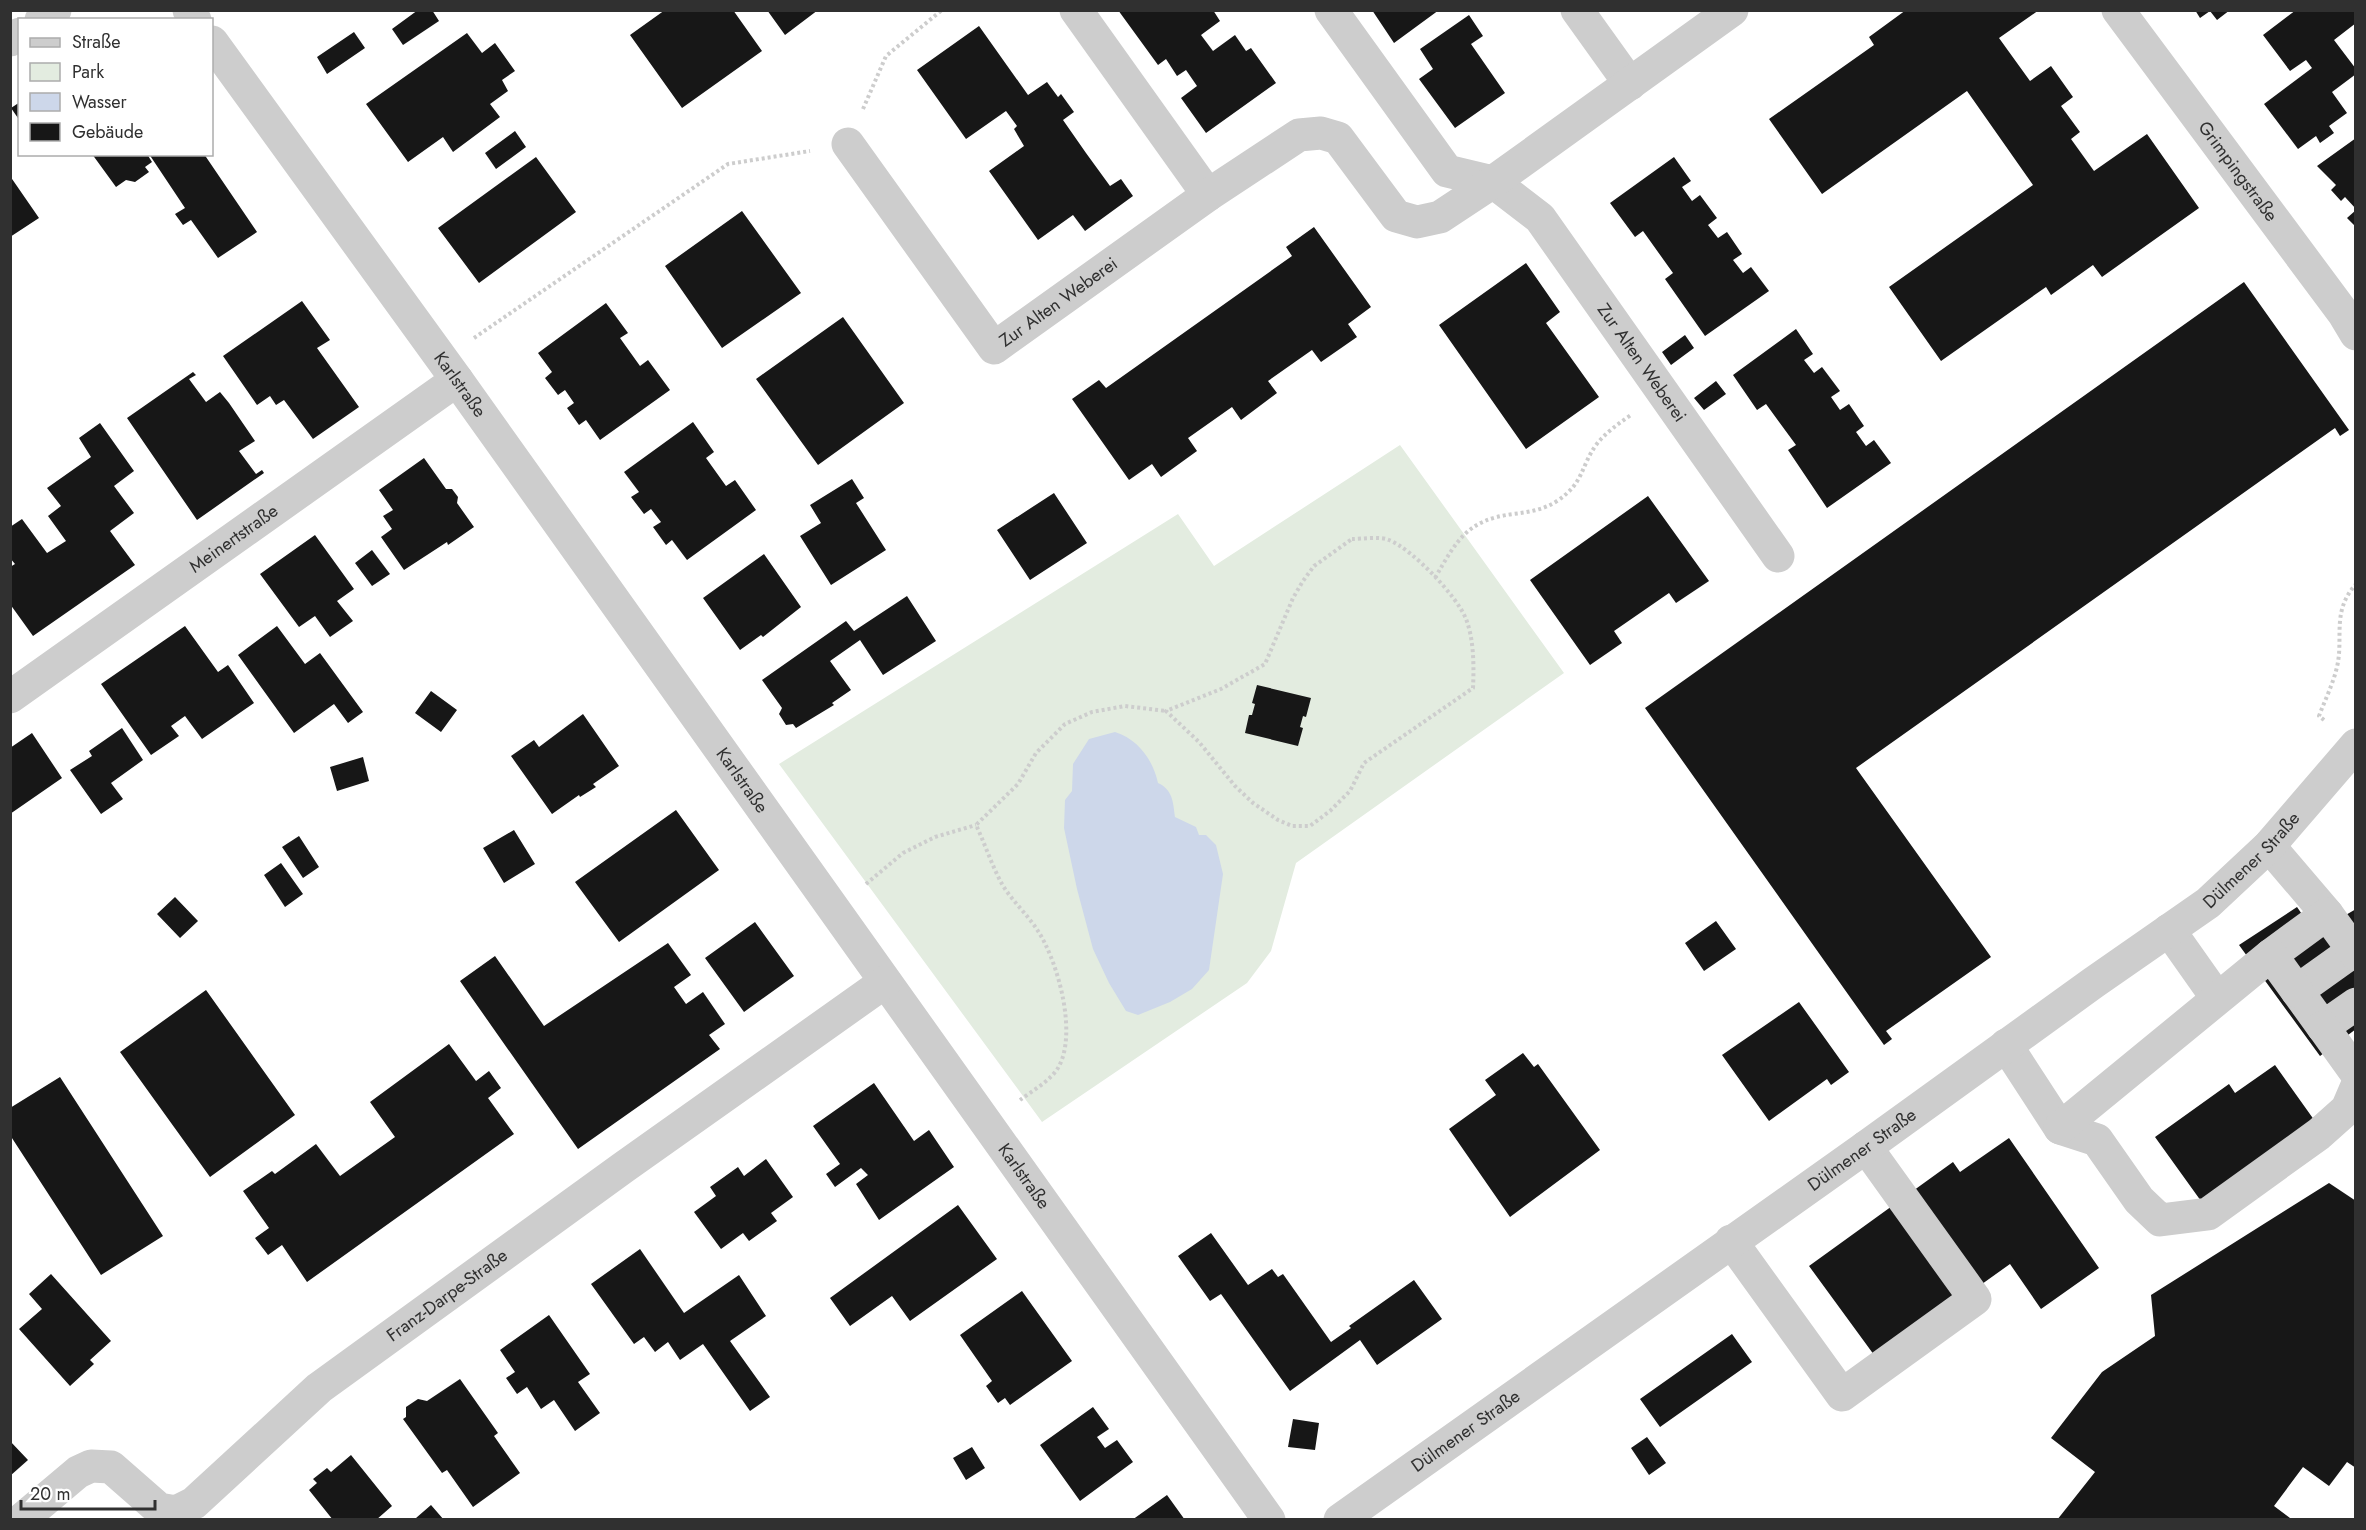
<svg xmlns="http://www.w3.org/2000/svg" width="2366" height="1530" font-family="Jost,sans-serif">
	<rect width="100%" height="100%" fill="#fff"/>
	<path fill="#e3ece0" d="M 1400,445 L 1564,673 L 1296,863 L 1271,951 L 1247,983 L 1042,1122 L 779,764 L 1178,514 L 1214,566 Z"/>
	<path fill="#cdd7ea" d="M 1115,732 C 1138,739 1153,760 1158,783 C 1173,790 1173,802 1175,817 L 1196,827 L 1199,835 L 1206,835 L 1216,845 L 1223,874 L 1209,970 L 1192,989 L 1170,1002 L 1138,1015 L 1126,1011 L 1109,983 L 1093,949 L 1077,889 L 1064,828 L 1065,800 L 1072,791 L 1073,764 L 1089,739 Z"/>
	<path fill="#171717" d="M 418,10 L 432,10 L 439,21 L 403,45 L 392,29 Z
		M 665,10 L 733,10 L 762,51 L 682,108 L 630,35 Z
		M 767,10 L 818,10 L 785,35 Z
		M 1118,10 L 1213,10 L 1220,21 L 1201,35 L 1213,51 L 1235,35 L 1246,51 L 1251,48 L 1276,83 L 1206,133 L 1181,98 L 1197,86 L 1186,70 L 1177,76 L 1166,59 L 1158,65 Z
		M 1372,10 L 1439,10 L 1394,43 Z
		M 1906,10 L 2039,10 L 1999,38 L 2030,81 L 2051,66 L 2073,97 L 2061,106 L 2080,132 L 2071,139 L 2094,171 L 2147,134 L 2199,208 L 2102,277 L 2093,265 L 2051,295 L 2046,287 L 1941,361 L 1889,287 L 2033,185 L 1967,91 L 1822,194 L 1769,119 L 1874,45 L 1869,37 Z
		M 2195,10 L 2230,10 L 2217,20 L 2210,11 L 2200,18 Z
		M 2296,10 L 2356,10 L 2356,23 L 2334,40 L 2356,69 L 2356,74 L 2332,92 L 2347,113 L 2329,126 L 2334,133 L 2320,143 L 2316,136 L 2298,149 L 2264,104 L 2312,68 L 2306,60 L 2290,71 L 2263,35 Z
		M 1469,15 L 1483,36 L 1471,44 L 1505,93 L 1455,128 L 1419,79 L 1433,69 L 1420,49 Z
		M 979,26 L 1028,95 L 1047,82 L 1058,97 L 1061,94 L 1074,112 L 1063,120 L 1086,153 L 1110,186 L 1121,179 L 1133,196 L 1085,231 L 1073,215 L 1038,240 L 989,171 L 1024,146 L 1014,129 L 1017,126 L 1006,111 L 966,139 L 917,70 Z
		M 354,32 L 365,48 L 327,74 L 317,57 Z
		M 467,33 L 482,53 L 495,43 L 515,71 L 502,80 L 508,91 L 490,104 L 500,117 L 453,152 L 443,137 L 408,162 L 366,104 Z
		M 20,102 L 20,121 L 11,108 Z
		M 515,131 L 526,147 L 496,169 L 485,153 Z
		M 2356,138 L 2356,209 L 2345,197 L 2341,201 L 2331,190 L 2336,185 L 2317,166 Z
		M 92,154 L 147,154 L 152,162 L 145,167 L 149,172 L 135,182 L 126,180 L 116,187 Z
		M 149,154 L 204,154 L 257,232 L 218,258 L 191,220 L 183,225 L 175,214 L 185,208 Z
		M 536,157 L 576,212 L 479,283 L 438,228 Z
		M 1674,157 L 1691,181 L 1682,187 L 1692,201 L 1700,195 L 1717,218 L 1708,225 L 1718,238 L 1727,232 L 1742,254 L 1733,260 L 1743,273 L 1751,267 L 1769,291 L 1705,336 L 1665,279 L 1673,273 L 1643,231 L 1635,237 L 1610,203 Z
		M 10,176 L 39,218 L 10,237 Z
		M 2356,210 L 2356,227 L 2347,218 Z
		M 742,211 L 801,293 L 722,348 L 665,266 Z
		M 1314,227 L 1371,307 L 1348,324 L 1357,337 L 1321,362 L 1312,350 L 1268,381 L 1277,393 L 1241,420 L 1232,407 L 1188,438 L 1197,451 L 1161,477 L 1152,464 L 1129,480 L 1072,399 L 1099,380 L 1106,388 L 1292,256 L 1286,247 Z
		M 1526,263 L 1560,312 L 1546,323 L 1599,397 L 1526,449 L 1439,325 Z
		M 2244,282 L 2349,430 L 2340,436 L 2335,428 L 1856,768 L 1991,957 L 1886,1031 L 1892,1039 L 1884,1045 L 1645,708 Z
		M 302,301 L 330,340 L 317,348 L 359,407 L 313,439 L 284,400 L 276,405 L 270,396 L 257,405 L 223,356 Z
		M 606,303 L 628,333 L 620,338 L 640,366 L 648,360 L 670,390 L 600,440 L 586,420 L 579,425 L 567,408 L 574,403 L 565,390 L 558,395 L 545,378 L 552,372 L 538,353 Z
		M 843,317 L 904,403 L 818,465 L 756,379 Z
		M 1796,329 L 1813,354 L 1804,360 L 1814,373 L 1822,367 L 1840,391 L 1831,397 L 1840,410 L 1849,404 L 1864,426 L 1856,432 L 1866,446 L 1874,440 L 1891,463 L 1827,508 L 1788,450 L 1796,445 L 1766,404 L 1757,410 L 1733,375 Z
		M 1685,335 L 1694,348 L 1671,365 L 1662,352 Z
		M 193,372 L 196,375 L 189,379 L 206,402 L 220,392 L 229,403 L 255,441 L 239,451 L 256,474 L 262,470 L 264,473 L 197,520 L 127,418 Z
		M 1716,381 L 1726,394 L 1704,410 L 1694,398 Z
		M 693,422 L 714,452 L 706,458 L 726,486 L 735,480 L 756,510 L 687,560 L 672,540 L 666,545 L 653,527 L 661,522 L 651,509 L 644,514 L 631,497 L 639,492 L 624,472 Z
		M 100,423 L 134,471 L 114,486 L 134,513 L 110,531 L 135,565 L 33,636 L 10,604 L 10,567 L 15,564 L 10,558 L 10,527 L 22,519 L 47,553 L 66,541 L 48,516 L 61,506 L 47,488 L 91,457 L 79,438 Z
		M 424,458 L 446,489 L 452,489 L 458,497 L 457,503 L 474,527 L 448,545 L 447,542 L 404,570 L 381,537 L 392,529 L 383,516 L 393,510 L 379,490 Z
		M 852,479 L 864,498 L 856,503 L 886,550 L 831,585 L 800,536 L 821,523 L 810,505 Z
		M 1054,493 L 1087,543 L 1030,580 L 997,530 Z
		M 1648,496 L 1709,581 L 1676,603 L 1669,593 L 1614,631 L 1622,643 L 1590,665 L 1530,580 Z
		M 315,535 L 354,589 L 337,601 L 353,621 L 330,637 L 315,616 L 299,627 L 260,574 Z
		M 372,550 L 390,574 L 372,586 L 355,563 Z
		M 764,554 L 801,607 L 763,637 L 761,635 L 740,650 L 703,598 Z
		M 907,596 L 936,641 L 883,675 L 860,640 L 830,661 L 851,690 L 832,703 L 834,705 L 796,728 L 793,724 L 786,725 L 779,714 L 782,708 L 762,680 L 846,621 L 854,631 Z
		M 185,626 L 218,672 L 228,665 L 254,703 L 202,739 L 185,716 L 171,726 L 179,736 L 151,755 L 101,684 Z
		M 277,626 L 305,664 L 320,653 L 363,712 L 348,723 L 334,704 L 294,733 L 238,655 Z
		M 1257,685 L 1311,698 L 1306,717 L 1303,716 L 1300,727 L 1303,728 L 1298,746 L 1245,733 L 1249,715 L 1252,715 L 1255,704 L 1252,703 Z
		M 431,691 L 457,710 L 441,732 L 415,713 Z
		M 583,714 L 619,766 L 593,784 L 596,787 L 580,797 L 579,795 L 552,814 L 511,756 L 534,740 L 539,747 Z
		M 122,728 L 143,760 L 111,783 L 123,799 L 101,814 L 70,770 L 92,756 L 89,751 Z
		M 32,733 L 62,778 L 10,814 L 10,748 Z
		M 363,757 L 369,781 L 337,791 L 330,767 Z
		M 676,810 L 719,870 L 619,942 L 575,882 Z
		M 514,830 L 535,864 L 504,883 L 483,848 Z
		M 299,836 L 319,867 L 303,878 L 282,847 Z
		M 281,863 L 303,894 L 285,907 L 264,875 Z
		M 175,897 L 198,921 L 180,938 L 157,914 Z
		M 2297,907 L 2315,933 L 2356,909 L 2356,1029 L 2320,1056 L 2239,945 Z
		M 1716,921 L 1736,949 L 1704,971 L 1685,943 Z
		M 755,922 L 794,976 L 744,1012 L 705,958 Z
		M 668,943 L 691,975 L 674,987 L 686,1004 L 703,992 L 725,1024 L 709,1035 L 720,1049 L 578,1149 L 460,981 L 495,956 L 544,1026 Z
		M 206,990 L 295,1115 L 210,1177 L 120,1052 Z
		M 1799,1002 L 1849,1072 L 1831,1085 L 1827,1079 L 1769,1121 L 1722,1055 Z
		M 449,1044 L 476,1081 L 489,1071 L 501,1088 L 488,1098 L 514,1134 L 307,1282 L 282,1245 L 268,1255 L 255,1238 L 269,1228 L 243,1191 L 272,1171 L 275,1174 L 316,1144 L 340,1176 L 395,1137 L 370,1102 Z
		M 1523,1053 L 1534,1067 L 1538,1064 L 1600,1150 L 1510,1217 L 1449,1129 L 1496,1095 L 1485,1080 Z
		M 2275,1065 L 2317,1124 L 2206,1208 L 2155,1137 L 2229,1084 L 2235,1093 Z
		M 60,1077 L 163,1236 L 101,1275 L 10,1135 L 10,1108 Z
		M 874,1083 L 914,1141 L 929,1130 L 954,1167 L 879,1220 L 856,1184 L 868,1175 L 861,1168 L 835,1187 L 826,1174 L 840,1164 L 813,1126 Z
		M 2009,1138 L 2099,1268 L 2041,1309 L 2010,1264 L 1877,1359 L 1809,1266 L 1953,1162 L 1960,1172 Z
		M 766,1159 L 793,1197 L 771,1213 L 777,1221 L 749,1241 L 743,1233 L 721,1249 L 694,1212 L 716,1196 L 710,1187 L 738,1167 L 744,1176 Z
		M 2329,1183 L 2356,1201 L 2356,1468 L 2347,1462 L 2329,1486 L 2303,1467 L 2274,1506 L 2290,1518 L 2288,1520 L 2057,1520 L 2095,1472 L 2051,1438 L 2102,1372 L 2155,1336 L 2151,1295 Z
		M 958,1205 L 997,1259 L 910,1321 L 892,1296 L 850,1326 L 830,1298 Z
		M 1211,1233 L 1248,1285 L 1272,1269 L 1278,1277 L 1283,1274 L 1331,1342 L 1351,1328 L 1349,1326 L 1414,1280 L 1442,1319 L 1377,1365 L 1360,1340 L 1290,1391 L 1221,1294 L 1210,1301 L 1178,1256 Z
		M 640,1249 L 684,1313 L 739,1275 L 766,1316 L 730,1341 L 770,1397 L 750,1411 L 703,1344 L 680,1360 L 668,1342 L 655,1352 L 644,1337 L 634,1344 L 591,1284 Z
		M 51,1274 L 111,1341 L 90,1360 L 94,1364 L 70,1386 L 19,1329 L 42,1309 L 29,1294 Z
		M 1022,1291 L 1072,1361 L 1010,1405 L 1005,1398 L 998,1403 L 986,1386 L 992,1381 L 960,1335 Z
		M 549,1315 L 590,1374 L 578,1382 L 600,1413 L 575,1431 L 554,1400 L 541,1409 L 527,1387 L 517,1394 L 506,1378 L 515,1372 L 500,1350 Z
		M 1732,1334 L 1752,1362 L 1660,1427 L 1640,1399 Z
		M 460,1379 L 498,1433 L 494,1436 L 520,1473 L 473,1507 L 447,1470 L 442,1473 L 403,1419 L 406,1417 L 406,1407 L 418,1399 L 427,1401 Z
		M 1093,1407 L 1109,1429 L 1097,1437 L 1105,1448 L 1117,1440 L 1133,1462 L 1080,1501 L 1040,1445 Z
		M 1293,1419 L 1319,1423 L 1315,1450 L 1288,1447 Z
		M 1647,1437 L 1666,1463 L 1649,1475 L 1631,1448 Z
		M 10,1441 L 28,1460 L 10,1476 Z
		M 972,1447 L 985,1468 L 966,1480 L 953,1458 Z
		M 351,1455 L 392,1506 L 376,1520 L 333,1520 L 309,1490 L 317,1483 L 313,1479 L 327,1468 L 331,1472 Z
		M 1167,1495 L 1185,1520 L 1132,1520 Z
		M 431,1505 L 444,1520 L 417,1520 L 416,1518 Z"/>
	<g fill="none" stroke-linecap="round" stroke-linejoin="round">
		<path stroke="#cdcdcd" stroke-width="4" stroke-dasharray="3 3" stroke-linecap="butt" d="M 863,109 L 886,56 L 942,10
			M 474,338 L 728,164 L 810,151
			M 1352,539 C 1363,539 1379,536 1389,540 C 1412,549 1457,596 1466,619 C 1474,639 1474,667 1473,688 L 1364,763 L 1350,791 L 1330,811 L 1310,826 L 1292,826 L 1278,820 L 1253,803 L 1235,786 L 1199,742 L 1166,711 L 1221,689 L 1265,664 L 1293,598 L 1303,581 L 1314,566 Z
			M 1435,578 C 1457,540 1467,520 1513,514 C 1529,512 1543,510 1557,501 C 1584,483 1580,468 1596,445 C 1605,433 1618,424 1631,415
			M 2324,720 L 2319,716 C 2325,700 2333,684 2337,667 C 2344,637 2331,612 2356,584
			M 866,884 L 903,853 L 935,837 L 976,825
			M 1020,1100 C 1032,1091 1050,1081 1058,1068 C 1078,1034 1058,962 1038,931 C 1028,915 1012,901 1002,884 C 992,866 985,844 976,825 L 1018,784 L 1036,753 L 1065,724 L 1092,712 L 1125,706 L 1166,711"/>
		<g stroke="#cdcdcd" stroke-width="33">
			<path d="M 189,10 L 195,20"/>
			<path d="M 1076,10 L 1208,195"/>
			<path id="s1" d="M 1331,10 L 1447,171 L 1493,182 L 1540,218 L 1778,556"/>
			<path d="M 1577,10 L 1630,84"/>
			<path id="s2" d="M 2118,10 L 2344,314 L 2356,334"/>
			<path d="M 41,20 L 55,10"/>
			<path d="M 10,40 L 20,34"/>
			<path id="s3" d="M 212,42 L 457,380 L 1269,1520"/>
			<path id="s4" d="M 848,144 L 994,348 L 1208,195 L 1299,135 L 1321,133 L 1338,138 L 1396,216 L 1417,222 L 1440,217 L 1493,182 L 1732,10"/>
			<path id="s5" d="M 10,697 L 457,380"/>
			<path d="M 2269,846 L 2327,914"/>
			<path d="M 2169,930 L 2217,998"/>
			<path d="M 2353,951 L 2297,991 L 2323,1027 L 2356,1004"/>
			<path d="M 2271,955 L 2327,914 L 2356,954"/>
			<path d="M 2323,1027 L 2356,1073"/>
			<path d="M 2006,1045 L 2060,1128 L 2097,1140 L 2139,1200 L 2160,1220 L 2208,1214 L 2319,1134 L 2347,1109 L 2356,1088"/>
			<path d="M 2060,1128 L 2271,955 L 2297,991"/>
			<path d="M 1731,1241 L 1842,1395 L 1975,1299 L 1866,1147"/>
			<path id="s6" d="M 21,1520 L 78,1472 L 91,1466 L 111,1467 L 159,1509 L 176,1512 L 194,1503 L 319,1388 L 624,1167 L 885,982"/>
			<path id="s7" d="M 1340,1520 L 1866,1147 L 2093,983 L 2208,903 L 2269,846 L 2356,745"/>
		</g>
	</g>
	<g text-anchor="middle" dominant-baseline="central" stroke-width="6" stroke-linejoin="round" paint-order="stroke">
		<g font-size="18" fill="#303030" stroke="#fff">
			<text stroke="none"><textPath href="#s2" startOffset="201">Grimpingstraße</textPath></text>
			<text stroke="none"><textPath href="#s4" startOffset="330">Zur Alten Weberei</textPath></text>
			<text stroke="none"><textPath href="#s1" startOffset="482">Zur Alten Weberei</textPath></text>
			<text stroke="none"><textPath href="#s3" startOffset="423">Karlstraße</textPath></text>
			<text stroke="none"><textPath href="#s5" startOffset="274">Meinertstraße</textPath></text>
			<text stroke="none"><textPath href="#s3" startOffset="909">Karlstraße</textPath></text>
			<text stroke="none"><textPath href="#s7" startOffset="1126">Dülmener Straße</textPath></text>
			<text stroke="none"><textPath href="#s7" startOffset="640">Dülmener Straße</textPath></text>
			<text stroke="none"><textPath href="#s3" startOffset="1395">Karlstraße</textPath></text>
			<text stroke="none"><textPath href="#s6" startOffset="538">Franz-Darpe-Straße</textPath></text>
			<text stroke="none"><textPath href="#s7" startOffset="154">Dülmener Straße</textPath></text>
		</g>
	</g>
	<rect width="2366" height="1530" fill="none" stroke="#303030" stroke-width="24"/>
	<rect x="18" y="18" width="195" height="138" fill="#ffffff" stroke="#acacac" stroke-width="1.5"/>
	<rect x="30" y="38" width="30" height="9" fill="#cdcdcd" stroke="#acacac" stroke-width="1.5"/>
	<text x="72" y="48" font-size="18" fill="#303030">Straße</text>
	<rect x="30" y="63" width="30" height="18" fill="#e3ece0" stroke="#acacac" stroke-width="1.5"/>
	<text x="72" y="78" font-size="18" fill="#303030">Park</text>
	<rect x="30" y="93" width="30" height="18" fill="#cdd7ea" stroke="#acacac" stroke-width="1.5"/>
	<text x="72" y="108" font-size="18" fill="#303030">Wasser</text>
	<rect x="30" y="123" width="30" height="18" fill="#171717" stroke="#acacac" stroke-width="1.5"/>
	<text x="72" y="138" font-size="18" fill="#303030">Gebäude</text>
	<path d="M21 1500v9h134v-9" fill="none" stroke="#303030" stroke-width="3"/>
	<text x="30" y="1500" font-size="18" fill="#303030" stroke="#ffffff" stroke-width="4.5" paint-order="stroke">20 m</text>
</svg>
